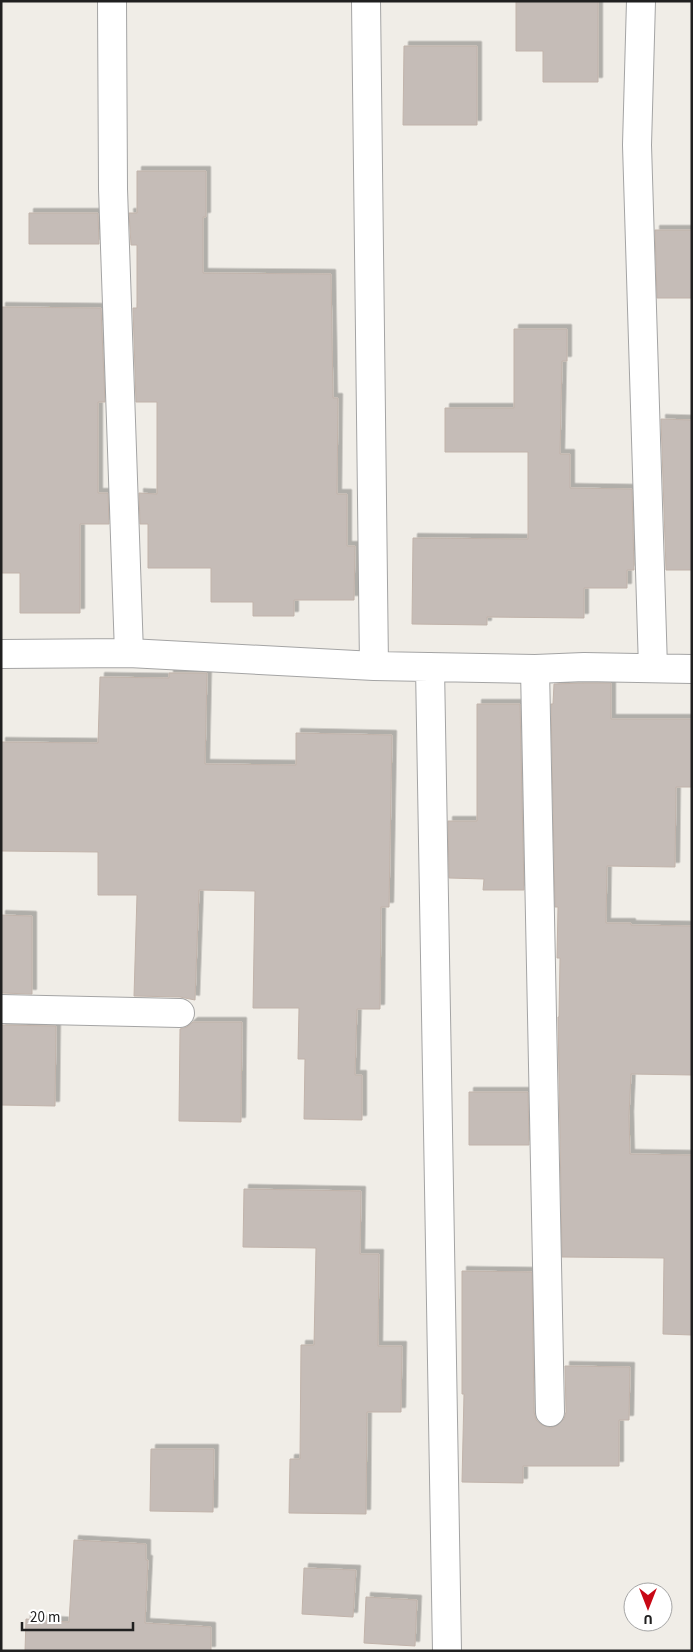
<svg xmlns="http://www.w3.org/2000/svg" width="693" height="1652" font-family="'Source Sans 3',sans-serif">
	<defs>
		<filter id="shadow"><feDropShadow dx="4.5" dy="-4.5" stdDeviation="0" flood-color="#0004"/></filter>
	</defs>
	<rect width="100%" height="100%" fill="#f0ede7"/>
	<path fill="#c5bcb7" stroke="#c1b3aa" filter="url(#shadow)" d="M 516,1 L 598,1 L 598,82 L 543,82 L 543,51 L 516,51 Z
		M 404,46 L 477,46 L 477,125 L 403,125 Z
		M 137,171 L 206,171 L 206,217 L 203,217 L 203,273 L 331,274 L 333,398 L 338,398 L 337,494 L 347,494 L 347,546 L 355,546 L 354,600 L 294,600 L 294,616 L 253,616 L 253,602 L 211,602 L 211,568 L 148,568 L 148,524 L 140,524 L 139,493 L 157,494 L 157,402 L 136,402 L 133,308 L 137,308 L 137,245 L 131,245 L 129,213 L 137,213 Z
		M 29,213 L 98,213 L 99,244 L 29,244 Z
		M 655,230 L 692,230 L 692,298 L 657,298 Z
		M 1,307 L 101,308 L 105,402 L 98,402 L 98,493 L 108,493 L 109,524 L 80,524 L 80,613 L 20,613 L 20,573 L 1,573 Z
		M 514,329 L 567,329 L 567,361 L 562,361 L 560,454 L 570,454 L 570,488 L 632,489 L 634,570 L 627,570 L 627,588 L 584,588 L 584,618 L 487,617 L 487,625 L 412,624 L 413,538 L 528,539 L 528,452 L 445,452 L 445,408 L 514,408 Z
		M 661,419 L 692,420 L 692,570 L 666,570 Z
		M 169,673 L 207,673 L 205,764 L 296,765 L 296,733 L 392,735 L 389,907 L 381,907 L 380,1009 L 357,1009 L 355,1075 L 362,1075 L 362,1120 L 304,1119 L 305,1059 L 298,1059 L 299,1008 L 253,1008 L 255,891 L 199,890 L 195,1000 L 180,997 L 134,996 L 137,895 L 98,895 L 98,852 L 1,851 L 1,742 L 98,743 L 100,677 L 169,678 Z
		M 584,683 L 611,683 L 611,719 L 692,719 L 692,787 L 676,787 L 675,867 L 607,866 L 606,923 L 631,923 L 631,925 L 692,926 L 692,1075 L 631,1074 L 629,1116 L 630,1154 L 692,1155 L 692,1335 L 663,1334 L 664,1258 L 562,1257 L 558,1017 L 559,1017 L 560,958 L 557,958 L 558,907 L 555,907 L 551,704 L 553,704 L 554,684 Z
		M 477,704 L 520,704 L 524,890 L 483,890 L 484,879 L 449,878 L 448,821 L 477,821 Z
		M 1,915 L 32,916 L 32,994 L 1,993 Z
		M 193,1022 L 242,1022 L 241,1122 L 179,1121 L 180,1029 L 187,1027 Z
		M 1,1025 L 56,1026 L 55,1106 L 1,1105 Z
		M 469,1092 L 528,1092 L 529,1145 L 469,1145 Z
		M 244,1189 L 361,1191 L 360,1254 L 379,1254 L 378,1346 L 402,1346 L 401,1412 L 367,1412 L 366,1514 L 289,1513 L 290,1459 L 300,1459 L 301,1345 L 314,1345 L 316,1248 L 243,1247 Z
		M 462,1271 L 532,1272 L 534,1412 L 536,1420 L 542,1425 L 551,1428 L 558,1425 L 564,1419 L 566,1412 L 565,1366 L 630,1367 L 629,1420 L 619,1420 L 619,1466 L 523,1466 L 523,1483 L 462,1482 L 464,1394 L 462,1394 Z
		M 151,1449 L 214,1449 L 213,1512 L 150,1511 Z
		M 74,1540 L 146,1544 L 146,1560 L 148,1560 L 145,1623 L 211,1627 L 211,1651 L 25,1651 L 26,1619 L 69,1622 Z
		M 304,1568 L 356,1570 L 353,1617 L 302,1614 Z
		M 366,1597 L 417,1600 L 415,1646 L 364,1643 Z"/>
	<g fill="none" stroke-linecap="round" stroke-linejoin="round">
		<g stroke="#a4a4a4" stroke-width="30">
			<path id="minor" d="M 112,1 L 113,189 L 129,653
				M 366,1 L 374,666
				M 641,1 L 637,145 L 653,668
				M 1,654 L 129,653 L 374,666 L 535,669 L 584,667 L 692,669
				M 430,667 L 447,1651
				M 535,669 L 550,1412
				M 1,1009 L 180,1013"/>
		</g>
		<use href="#minor" stroke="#fff" stroke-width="28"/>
	</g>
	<rect width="693" height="1652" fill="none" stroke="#202020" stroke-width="5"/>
	<g transform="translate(648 1607) rotate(180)"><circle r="24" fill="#ffffff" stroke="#a6a6a6"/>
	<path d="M0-4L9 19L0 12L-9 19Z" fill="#c80815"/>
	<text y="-8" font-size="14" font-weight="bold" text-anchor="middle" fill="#202020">U</text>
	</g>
	<path d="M22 1622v8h111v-8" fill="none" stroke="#202020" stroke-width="2.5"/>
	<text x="30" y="1622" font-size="15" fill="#202020" stroke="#ffffff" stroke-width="4" paint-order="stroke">20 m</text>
</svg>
